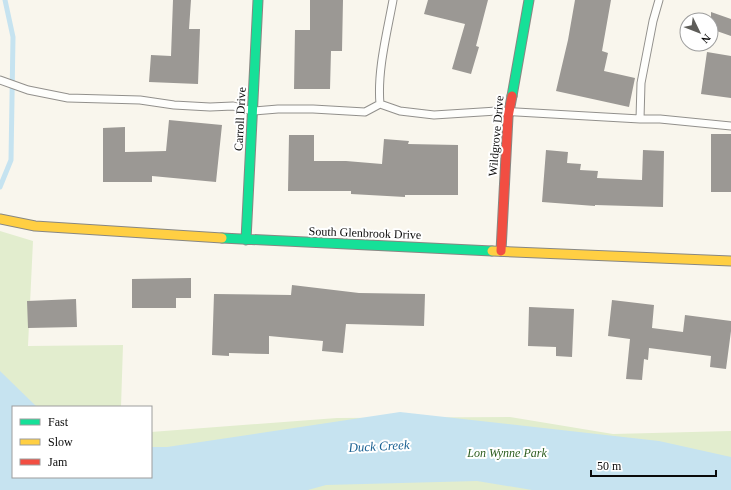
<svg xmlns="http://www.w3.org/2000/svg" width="731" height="490" font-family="'Times New Roman',serif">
	<rect width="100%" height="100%" fill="#f9f6ed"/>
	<path fill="#e2edce" d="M 0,231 L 33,241 L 28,346 L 123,345 L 121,407 L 13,407 L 13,477 L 151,477 L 151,432 L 337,418 L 510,417 L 613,434 L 731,431 L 731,490 L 0,490 Z"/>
	<path fill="#c6e3f0" d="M 0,371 L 37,407 L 13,407 L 13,477 L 151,477 L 151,447 L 167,447 L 400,412 L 659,441 L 731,457 L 731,490 L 532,490 L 477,481 L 326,485 L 308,490 L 0,490 Z"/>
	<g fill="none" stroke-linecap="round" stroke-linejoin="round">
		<path stroke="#c6e3f0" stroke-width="5" d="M 0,187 L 11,160 L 13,37 L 5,0"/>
	</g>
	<path fill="#9b9894" d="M 173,0 L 191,0 L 189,29 L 200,29 L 198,84 L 149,82 L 151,55 L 171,56 Z
		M 310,0 L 343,0 L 342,51 L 331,51 L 330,89 L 294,89 L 295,30 L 310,30 Z
		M 428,0 L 488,0 L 476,46 L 479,47 L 471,74 L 452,69 L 465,24 L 424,14 Z
		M 575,0 L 611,0 L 602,51 L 608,53 L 604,71 L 635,78 L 629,107 L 556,91 L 568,40 Z
		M 711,12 L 731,19 L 731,36 L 711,29 Z
		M 707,52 L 731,56 L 731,98 L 701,94 Z
		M 169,120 L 222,125 L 216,182 L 152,176 L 152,182 L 103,182 L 103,128 L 125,127 L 125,152 L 166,151 Z
		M 711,134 L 731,134 L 731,192 L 711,192 Z
		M 289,135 L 314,135 L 314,161 L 346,161 L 382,164 L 384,139 L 409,141 L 408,144 L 458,145 L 458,195 L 405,195 L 405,197 L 351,194 L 351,191 L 288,191 Z
		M 546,150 L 568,152 L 567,163 L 581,164 L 580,170 L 598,171 L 597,178 L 642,180 L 643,150 L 664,151 L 663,207 L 595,205 L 595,206 L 542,202 Z
		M 191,278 L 191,298 L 176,298 L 176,308 L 132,308 L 132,279 Z
		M 292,285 L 359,293 L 425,294 L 424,326 L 346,324 L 343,353 L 322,351 L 323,341 L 269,336 L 269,354 L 229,353 L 229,356 L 212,355 L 214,294 L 291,295 Z
		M 76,299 L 77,327 L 28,328 L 27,301 Z
		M 612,300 L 654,305 L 652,328 L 683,332 L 685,315 L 731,321 L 731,331 L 726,369 L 710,367 L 711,356 L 649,348 L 648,360 L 644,359 L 642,380 L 626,379 L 630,339 L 608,336 Z
		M 529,307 L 574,309 L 572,357 L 556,356 L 556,347 L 528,346 Z"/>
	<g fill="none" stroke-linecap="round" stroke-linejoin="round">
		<g stroke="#92908c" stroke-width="9">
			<path id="lane" d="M 0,80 L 28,90 L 68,98 L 140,100 L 174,105 L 210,107 L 233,106 L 253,111 L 278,109 L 313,109 L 365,112 L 380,104 L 400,111 L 434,115 L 497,111 L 640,119 L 641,83 L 653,21 L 659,0
				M 380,104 C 377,71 387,33 393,0
				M 640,119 L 660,119 L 731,126"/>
		</g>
		<g stroke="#888783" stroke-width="11">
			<path id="fast" d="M 512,96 L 529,0
				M 222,238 L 492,251
				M 246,240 L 258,0"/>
		</g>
		<g stroke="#888783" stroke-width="11">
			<path id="slow" d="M 0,219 L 35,226 L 222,238
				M 492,251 L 731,261"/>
		</g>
		<g stroke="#888783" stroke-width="11">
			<path id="jam" d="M 501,251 L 508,117 L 512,96"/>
		</g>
		<use href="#lane" stroke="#fefefc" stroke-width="7"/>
		<use href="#fast" stroke="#16e098" stroke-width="9"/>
		<use href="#slow" stroke="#ffcf43" stroke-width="9"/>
		<use href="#jam" stroke="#f24e42" stroke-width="9"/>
	</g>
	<g text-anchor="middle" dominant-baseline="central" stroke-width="4" stroke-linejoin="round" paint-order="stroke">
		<g font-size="12" fill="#0a0a0a" stroke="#fff">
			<text transform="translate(240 119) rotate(-87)">Carroll Drive</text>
			<text transform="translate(496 136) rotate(-85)">Wildgrove Drive</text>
			<text transform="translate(365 233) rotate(2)">South Glenbrook Drive</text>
		</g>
		<g font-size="12" font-style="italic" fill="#2d5d1f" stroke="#fff">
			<text x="507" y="453">Lon Wynne Park</text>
		</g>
		<g font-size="13" font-style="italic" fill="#1c6293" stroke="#fff">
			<text transform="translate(379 446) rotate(-3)">Duck Creek</text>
		</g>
	</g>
	<rect x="12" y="406" width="140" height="72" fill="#ffffff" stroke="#9d9d9d"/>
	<rect x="20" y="419" width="20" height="6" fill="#16e098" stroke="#9d9d9d"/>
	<text x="48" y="426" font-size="12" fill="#0a0a0a">Fast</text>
	<rect x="20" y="439" width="20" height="6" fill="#ffcf43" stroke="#9d9d9d"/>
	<text x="48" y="446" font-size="12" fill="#0a0a0a">Slow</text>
	<rect x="20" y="459" width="20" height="6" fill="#f24e42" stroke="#9d9d9d"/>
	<text x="48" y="466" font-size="12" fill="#0a0a0a">Jam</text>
	<g transform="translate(699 32) rotate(133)"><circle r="19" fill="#ffffff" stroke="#9d9d9d"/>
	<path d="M0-3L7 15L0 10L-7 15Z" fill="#5e5d59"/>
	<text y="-6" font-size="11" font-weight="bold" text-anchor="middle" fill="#0a0a0a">N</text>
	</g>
	<path d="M591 470v6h125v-6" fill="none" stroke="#0a0a0a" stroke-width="2"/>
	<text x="597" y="470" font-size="12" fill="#0a0a0a" stroke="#ffffff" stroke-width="3" paint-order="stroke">50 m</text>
</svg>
